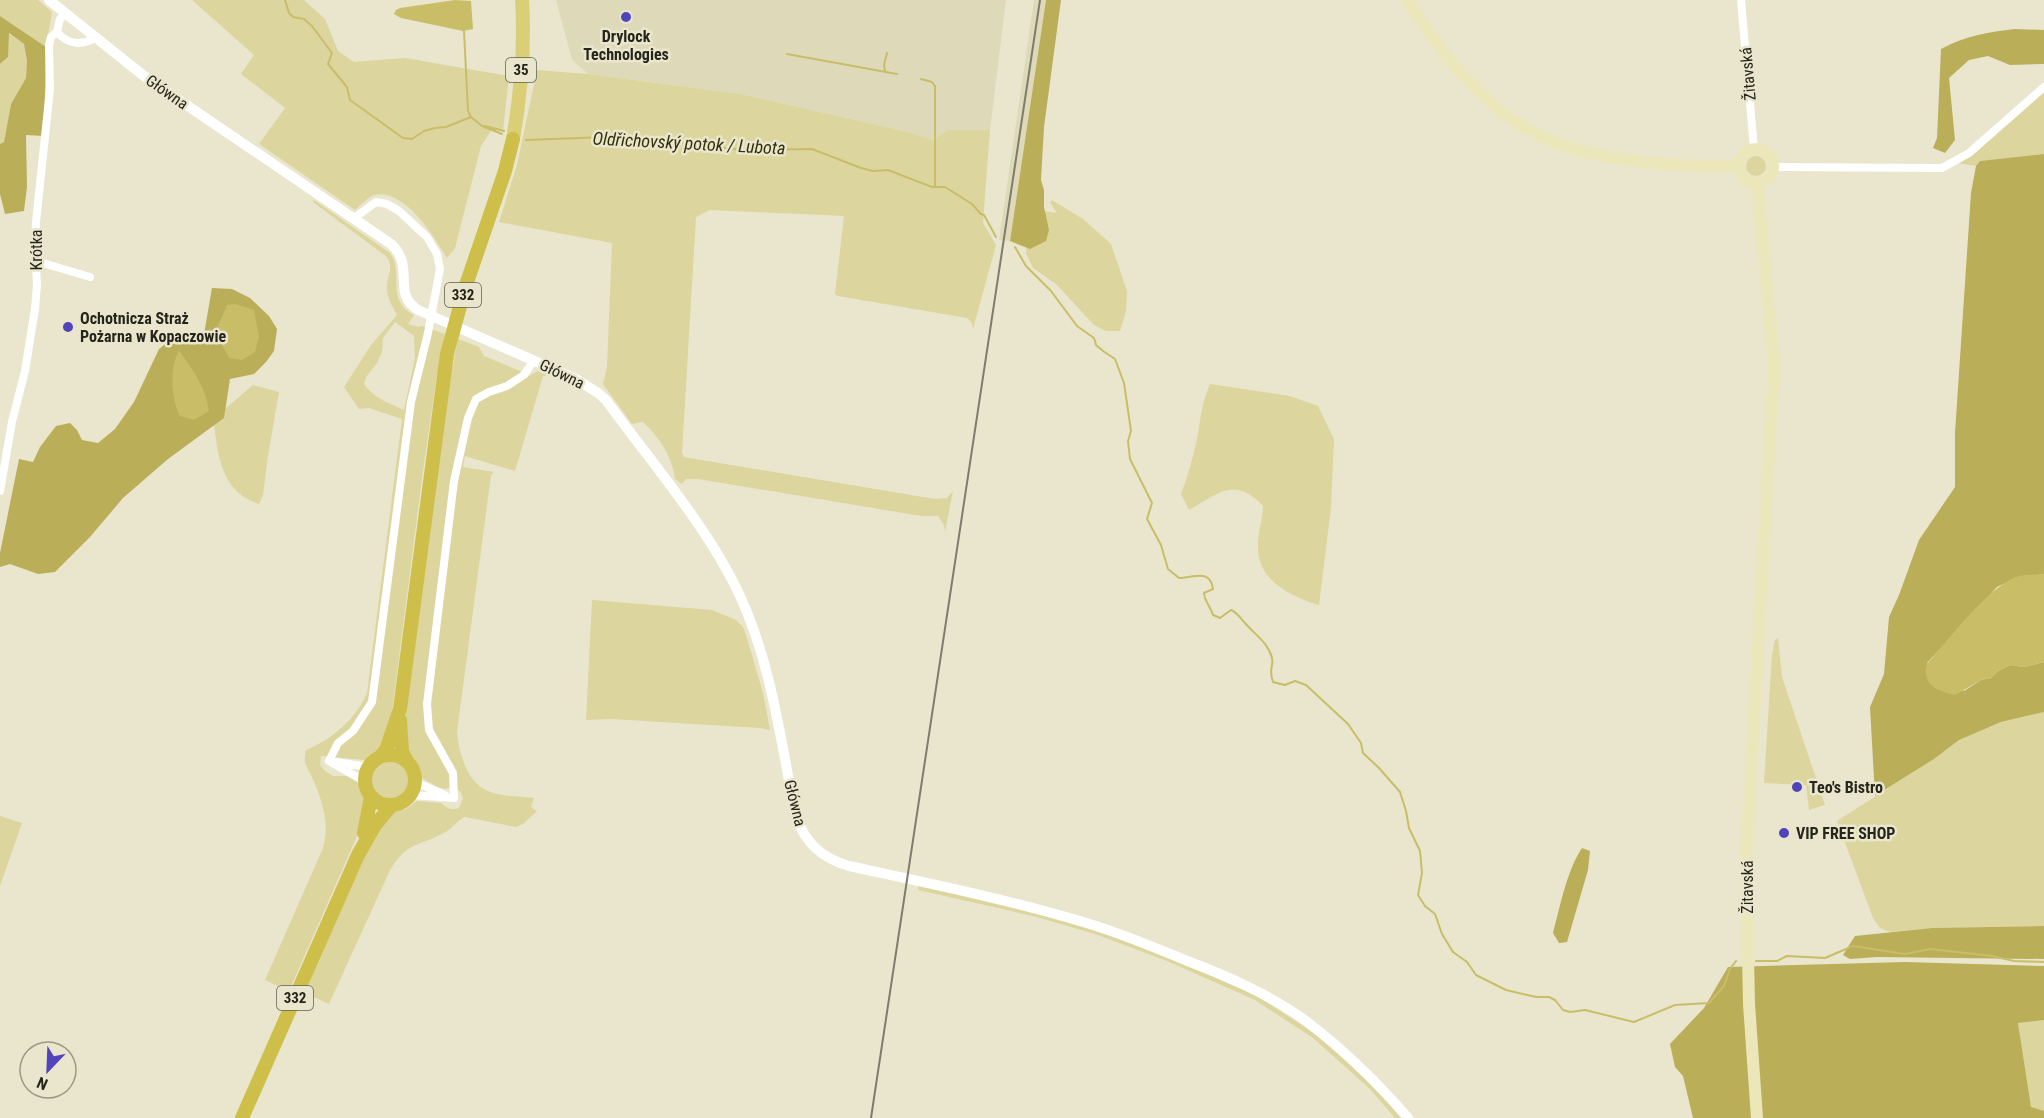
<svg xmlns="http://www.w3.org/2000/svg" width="2044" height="1118" font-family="'Roboto Condensed',sans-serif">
	<rect width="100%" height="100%" fill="#e9e6cd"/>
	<path fill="#dedab9" d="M 556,0 L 1006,0 L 990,130 L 947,130 L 933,140 L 908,132 L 741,94 L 588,74 L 572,60 Z
		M 1034,0 L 1046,0 L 1010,241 L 999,240 Z"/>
	<path fill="#dcd59e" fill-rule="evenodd" d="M 0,0 L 38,0 L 52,12 L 46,47 L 0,16 Z
		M 192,0 L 304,0 L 325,19 L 338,51 L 354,62 L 405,58 L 509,76 L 503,131 L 493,128 L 481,146 L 455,248 L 447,258 C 434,237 405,188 374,195 C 368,197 361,205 355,210 L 259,144 L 285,108 L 241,74 L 254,55 Z
		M 8,33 L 24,44 L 27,61 L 26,78 L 11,104 L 4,142 L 0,144 L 0,64 L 8,57 Z
		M 537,70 L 588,74 L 741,94 L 908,132 L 933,140 L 947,130 L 990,130 L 983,223 L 996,245 L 973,329 L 972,323 L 967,318 L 838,296 L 835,294 L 844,216 L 710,210 L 696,217 L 682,453 L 684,457 L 935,499 L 947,498 L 953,491 L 945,532 L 944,525 L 938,516 L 921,516 L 698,479 L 686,479 L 682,484 L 675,479 C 672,456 660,438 643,422 L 632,424 L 603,384 L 607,367 L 612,243 L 499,222 L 517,165 Z
		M 2044,90 L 2044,154 L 1981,161 L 1976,166 L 1958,163 Z
		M1746 166a10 10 0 1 1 20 0a10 10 0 1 1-20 0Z
		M 314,200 L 390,253 C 405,273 384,299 414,315 L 408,324 L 418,327 L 422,326 L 445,334 L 436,381 L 423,471 L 390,727 L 382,748 L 365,760 L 321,756 L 320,765 L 324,770 L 333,776 L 348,776 L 358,782 L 366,805 L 361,827 L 289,991 L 265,980 L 323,848 C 330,823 322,800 312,777 C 306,764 303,765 306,750 C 331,740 357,718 367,693 L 402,419 L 369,408 L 359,409 L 344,387 L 371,345 L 397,315 C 392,306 386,296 387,286 C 387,275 394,269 387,257 L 313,202 ZM 395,322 L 414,336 L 415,358 L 404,410 C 389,403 373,398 364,384 L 366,377 L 377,363 L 382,352 L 383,338 Z
		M 1052,200 L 1083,219 L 1111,244 L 1127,291 L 1126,311 L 1120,331 L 1106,331 L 1094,325 L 1056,284 L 1033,268 L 1026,253 L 1030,209 L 1057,213 L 1050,203 Z
		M 458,339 L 479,347 L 484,356 L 520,371 L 526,378 L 537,371 L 549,375 L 543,376 L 515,471 L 465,456 L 463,467 L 494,472 L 491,475 L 457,732 C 458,745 461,756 466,768 C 480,798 504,795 534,798 L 531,807 L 537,811 L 523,824 L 516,827 L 465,817 C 457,820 454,827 447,831 C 421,847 409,839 390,870 L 329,1004 L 305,993 L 375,831 L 391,812 L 406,809 L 417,801 L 441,803 C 446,807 451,811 459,808 L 463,798 L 460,791 L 450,787 L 445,789 L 438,787 L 420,777 L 416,765 L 406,754 L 404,729 L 448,391 Z
		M 1210,384 L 1290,396 L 1318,406 L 1334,439 L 1331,508 L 1319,605 C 1290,596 1256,580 1258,544 C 1258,531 1263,519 1263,506 C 1235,476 1219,493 1189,510 L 1181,494 C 1188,476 1193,458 1197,439 C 1201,418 1201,405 1210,384 Z
		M 253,385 L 279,392 L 268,456 L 263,495 L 259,504 C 222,492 218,457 214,424 L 224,418 L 225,409 Z
		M 592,600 L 712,610 L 736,620 L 743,627 L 746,635 L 763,693 L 770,730 L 760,728 L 611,719 L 586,720 Z
		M 1778,638 L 1782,677 L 1825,805 L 1809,810 L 1806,785 L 1764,783 L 1772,655 L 1775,640 Z
		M 2044,712 L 2044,926 L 1932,928 L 1890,932 L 1880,928 L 1873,918 L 1837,821 L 1934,759 L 1959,740 L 2001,722 Z
		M371 781a19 19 0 1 1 38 0a19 19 0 1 1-38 0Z
		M 0,816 L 22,823 L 0,886 Z
		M 919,885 L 1036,912 L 1097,930 L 1168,957 L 1257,996 L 1317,1035 L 1374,1086 L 1402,1118 L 1395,1118 L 1370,1089 L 1313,1038 L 1255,1000 L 1167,961 L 1095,934 L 1033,916 L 918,890 Z
		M 2044,1020 L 2044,1111 L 2031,1108 L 2018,1023 Z"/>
	<path fill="#baae59" d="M 1046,0 L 1061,0 L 1044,127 L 1041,180 L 1044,190 L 1044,207 L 1049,230 L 1046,241 L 1030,249 L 1010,241 Z
		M 0,16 L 46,47 L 44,136 L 26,135 L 27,187 L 24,211 L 5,214 L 0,194 L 0,144 L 4,142 L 11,104 L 26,78 L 27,61 L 24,44 L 9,33 L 8,57 L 0,64 Z
		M 2015,29 L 2044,30 L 2044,64 L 2010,65 L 1988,56 L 1969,60 L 1949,78 L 1955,140 L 1945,153 L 1933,148 L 1937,138 L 1941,49 C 1965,36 1988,32 2015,29 Z
		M 2044,154 L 2044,574 L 2018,577 L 1997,587 L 1927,663 L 1964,691 L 1981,680 L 1991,678 L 1998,671 L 2011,665 L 2024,667 L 2044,662 L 2044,712 L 2001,722 L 1959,740 L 1934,759 L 1875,796 L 1870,707 L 1884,674 L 1889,617 L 1899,595 L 1919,540 L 1955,487 L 1955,433 L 1971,193 L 1976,166 L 1980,161 Z
		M 212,288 L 232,289 L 250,298 L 269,316 L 277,329 L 274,351 L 266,362 L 254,374 L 230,379 L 224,418 L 168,459 L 123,498 L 90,537 L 55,572 L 38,574 L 10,564 L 0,567 L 0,553 L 19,459 L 33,462 L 40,447 L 56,426 L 70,423 L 77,430 L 82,440 L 98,443 L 115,429 L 134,402 L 159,349 L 174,337 L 195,344 L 204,343 L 204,334 Z
		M 1582,848 L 1590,851 L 1588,870 L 1567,942 L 1559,943 L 1553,933 C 1560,907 1567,870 1582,848 Z
		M 2044,926 L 2044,959 L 1877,957 L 1850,959 L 1843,955 L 1855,936 L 1932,928 Z
		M 1905,962 L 2044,966 L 2044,1020 L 2018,1023 L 2031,1107 L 2044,1111 L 2044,1118 L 1693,1118 L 1683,1076 L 1675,1067 L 1670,1044 L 1704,1008 L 1728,967 Z"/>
	<path fill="#c9bd68" d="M 455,0 L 471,1 L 473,29 L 463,31 L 401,18 L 394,14 L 396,10 L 400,8 Z
		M 235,304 L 254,310 L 259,337 L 255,352 L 242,360 L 229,358 L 222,345 L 226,341 L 223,333 L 219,332 L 217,328 L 227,305 Z
		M 179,351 C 193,369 206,388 209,411 L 194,420 L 180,416 C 171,399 169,368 179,351 Z
		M 2044,574 L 2044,662 L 2024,667 L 2011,665 L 1998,671 L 1991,678 L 1981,680 L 1955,695 C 1938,691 1921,685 1927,664 C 1950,638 1985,590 2016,577 C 2025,574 2035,575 2044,574 Z"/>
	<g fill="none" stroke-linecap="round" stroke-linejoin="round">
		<path stroke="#c9bd68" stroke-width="2" d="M 285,0 L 289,13 L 293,17 L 304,19 L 312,26 L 332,53 L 328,64 L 347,87 L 350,100 L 403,138 L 412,139 L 424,131 L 435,128 L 446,127 L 471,117 L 482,126 L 502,134
			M 464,31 L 468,111 L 471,117
			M 787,54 L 897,74
			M 885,71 L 884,65 L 887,53
			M 921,79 L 932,82 L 935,86 L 935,186
			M 485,126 L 504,131
			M 526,140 L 607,137 L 629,141 L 665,141 L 742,150 L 812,149 L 861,168 L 873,171 L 888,170 L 932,187 L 945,187 L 972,204 L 981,214 L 984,215 L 996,237
			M 1015,247 L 1026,266 L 1051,291 L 1077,326 L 1094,338 L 1096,345 L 1103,351 L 1115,359 L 1124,383 L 1131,431 L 1128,441 L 1130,459 L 1152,503 L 1147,519 L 1161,545 L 1168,569 L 1179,578 C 1193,578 1210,568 1213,589 L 1204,593 C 1204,600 1211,608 1213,615 L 1220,618 L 1231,610 C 1238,613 1240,618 1245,623 C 1255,635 1268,642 1272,658 C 1274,667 1268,668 1273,682 L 1285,685 L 1295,681 L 1306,685 L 1348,724 L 1361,743 L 1363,753 L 1379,768 L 1400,792 L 1406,811 L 1409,828 L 1420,851 L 1422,873 L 1418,895 L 1425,906 L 1435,914 L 1442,934 L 1453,952 L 1467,962 L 1476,975 L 1506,990 L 1536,997 L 1549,997 L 1555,1000 L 1563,1010 L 1570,1012 L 1585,1010 L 1634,1022 L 1675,1005 L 1709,1003 L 1724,986 L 1730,969 L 1736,961
			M 1756,961 L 1777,961 L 1787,956 L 1825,958 L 1853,946 L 1905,954 L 1930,949 L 1992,956 L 2014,961 L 2044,962"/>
		<path stroke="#fff" stroke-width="8" d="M 1741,0 L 1754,149
			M 57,32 C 68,45 82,46 97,37
			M 1773,167 L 1942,168 L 1969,153 L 2044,87
			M 36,261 L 90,277
			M 0,491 L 12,422 L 25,371 L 35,309 L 37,285 L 35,248 L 36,222 L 50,89 L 49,45 L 51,37 L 57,32 L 60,19 L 66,13
			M 329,761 L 338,743 L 353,731 L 372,702 L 411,402 L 428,333 L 440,269 L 437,254 L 427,237 L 399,211 L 387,204 L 376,202 L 353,219
			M 329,761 L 364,781
			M 336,762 L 368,767
			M 415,782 L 445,795
			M 411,795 L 454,798
			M 454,798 L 453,773 L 429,730 L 427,704 L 454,481 L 468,418 L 476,399 L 489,392 L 507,386 L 524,375 L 534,360"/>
		<path stroke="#fff" stroke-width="10" d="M 49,0 L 144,76 L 391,244 C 416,267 391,293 418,310 L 576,379 L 598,393 L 606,400 C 651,462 708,527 740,596 C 772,665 781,744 796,817 C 806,844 822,858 849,866 C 927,883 1006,899 1083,922 C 1118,932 1151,946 1185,960 C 1227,976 1269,994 1306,1021 C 1344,1050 1377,1082 1408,1118"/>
		<path stroke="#ece7bb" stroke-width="12" d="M 1407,0 C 1476,105 1526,153 1656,163 C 1682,165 1712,168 1739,165
			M1739 166a17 17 0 1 1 34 0a17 17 0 1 1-34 0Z
			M 1757,1118 L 1749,1004 L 1746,857 L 1774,364 L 1757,183"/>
		<path stroke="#dacf77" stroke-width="14" d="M 513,139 C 521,93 525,46 522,0"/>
		<path stroke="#cebf4a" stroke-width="14" d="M 400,720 L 402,752 L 407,761
			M365 780a25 25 0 1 1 50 0a25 25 0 1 1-50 0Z
			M 381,756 L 386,750 L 400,709 L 447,354 L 465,288 L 505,171 L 513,139
			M 364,833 L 371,797
			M 242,1118 L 358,855 L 375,825 L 392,805"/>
		<path stroke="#7e7c6c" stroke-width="2" d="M 871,1118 L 1040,0"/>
	</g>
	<g fill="#5044bb" stroke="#e9e6cd" stroke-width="2">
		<circle cx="626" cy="17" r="6"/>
		<circle cx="68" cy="327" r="6"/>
		<circle cx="1797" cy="787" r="6"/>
		<circle cx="1784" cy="833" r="6"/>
	</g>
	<g text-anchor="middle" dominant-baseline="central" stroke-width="5" stroke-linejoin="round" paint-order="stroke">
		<g fill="#e9e6cd" stroke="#605f50" stroke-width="1.5">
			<rect x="506" y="58" width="30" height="24" rx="4.5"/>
			<rect x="445" y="283" width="36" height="24" rx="4.5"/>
			<rect x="277" y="986" width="36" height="24" rx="4.5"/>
		</g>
		<g font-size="15" font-weight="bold" fill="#26251b">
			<text x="521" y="70">35</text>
			<text x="463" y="295">332</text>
			<text x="295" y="998">332</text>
		</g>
		<g font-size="16" font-weight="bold" fill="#26251b" stroke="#e9e6cd" text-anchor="start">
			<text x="626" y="36" text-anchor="middle">Drylock<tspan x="626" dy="18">Technologies</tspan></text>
			<text x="80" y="318">Ochotnicza Straż<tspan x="80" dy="18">Pożarna w Kopaczowie</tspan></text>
			<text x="1809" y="787">Teo's Bistro</text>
			<text x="1796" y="833">VIP FREE SHOP</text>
		</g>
		<g font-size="16" fill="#26251b" stroke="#e9e6cd">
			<text transform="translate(1748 74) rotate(-95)">Žitavská</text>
			<text transform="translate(167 92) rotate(35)">Główna</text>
			<text transform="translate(36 250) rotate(-90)">Krótka</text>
			<text transform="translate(562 374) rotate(26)">Główna</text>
			<text transform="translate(795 803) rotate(76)">Główna</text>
			<text transform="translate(1747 887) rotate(-90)">Žitavská</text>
		</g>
		<g font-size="18" font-style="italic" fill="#342f09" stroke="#e9e6cd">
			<text transform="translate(689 143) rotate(3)">Oldřichovský potok / Lubota</text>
		</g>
	</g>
	<g transform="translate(48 1070) rotate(203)"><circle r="28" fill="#e9e6cd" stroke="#9b9986" stroke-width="1.5"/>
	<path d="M0-4.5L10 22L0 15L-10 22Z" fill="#5044bb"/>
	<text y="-9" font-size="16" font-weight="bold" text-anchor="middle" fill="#26251b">N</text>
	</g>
</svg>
